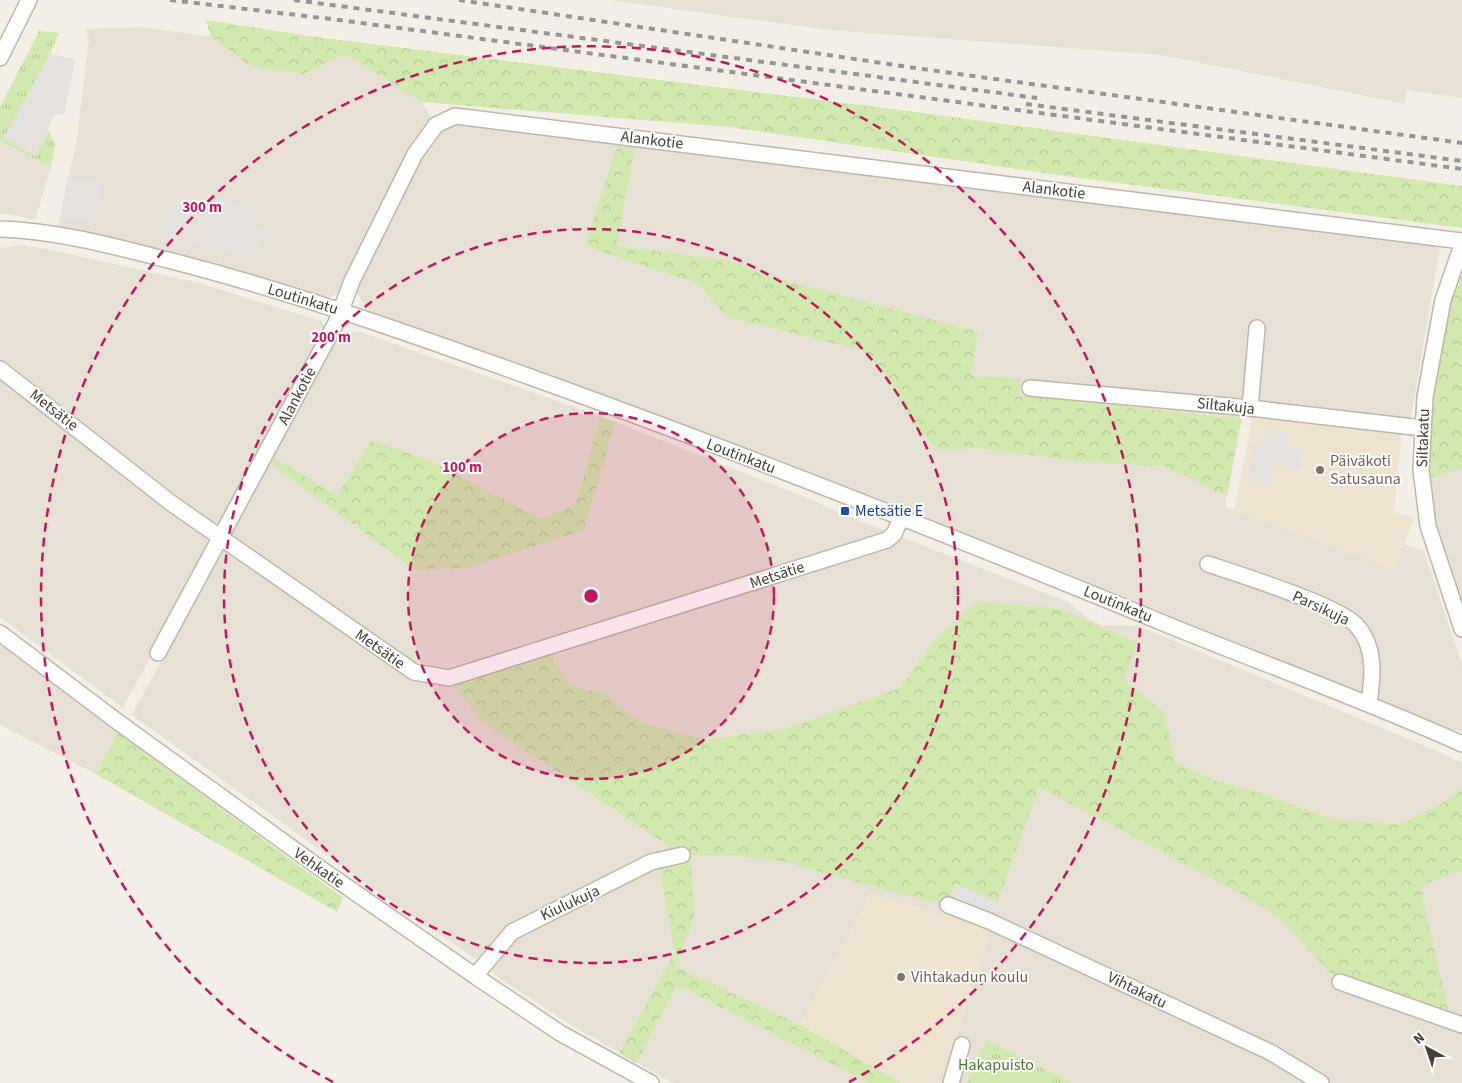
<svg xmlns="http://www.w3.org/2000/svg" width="1462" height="1083" font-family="'Source Sans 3',sans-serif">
	<defs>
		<pattern id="grass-tufts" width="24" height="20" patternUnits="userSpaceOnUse" patternTransform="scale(1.25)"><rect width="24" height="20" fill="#d1e9ae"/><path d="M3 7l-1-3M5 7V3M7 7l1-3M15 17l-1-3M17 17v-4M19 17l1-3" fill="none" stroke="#b5c996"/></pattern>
		<pattern id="forest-crowns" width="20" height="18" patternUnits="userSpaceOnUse" patternTransform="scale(1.25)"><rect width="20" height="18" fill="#d1e9ae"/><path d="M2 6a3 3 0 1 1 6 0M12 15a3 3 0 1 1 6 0" fill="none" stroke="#b5c996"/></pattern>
	</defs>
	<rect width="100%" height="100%" fill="#f3efe6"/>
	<path fill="#e7e0d4" d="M 609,0 L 1462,0 L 1462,98 L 1407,90 L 1405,104 L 1162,55 L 829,30 Z
		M 142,27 L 211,37 L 249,65 L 303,74 L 345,54 L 422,102 L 433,123 L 339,292 L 331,297 L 323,299 L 201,263 L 58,227 L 77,137 L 89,40 L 86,29 Z
		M 458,124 L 1433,245 L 1440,248 L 1410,422 L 1245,402 L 1225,507 L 1394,569 L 1404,544 L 1424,551 L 1462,666 L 1462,732 L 1425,723 L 646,415 L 368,310 L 355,290 L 420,157 L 440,131 Z
		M 0,141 L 51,167 L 35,220 L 8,214 L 0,214 Z
		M 21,245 L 52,250 L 199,283 L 321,321 L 326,328 L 222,522 L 211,523 L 167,495 L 0,365 L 0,248 Z
		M 1462,263 L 1462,616 L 1427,513 L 1428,427 Z
		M 358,331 L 600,416 L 805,497 L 842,514 L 1068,602 L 1089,619 L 1102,625 L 1138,626 L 1439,752 L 1462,763 L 1462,1083 L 673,1083 L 568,1023 L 498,977 L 482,959 L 473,957 L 408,913 L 132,715 L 335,339 L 340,335 Z
		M 0,375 L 206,535 L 209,547 L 123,708 L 0,617 Z
		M 0,640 L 113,725 L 118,733 L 96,774 L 0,725 Z"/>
	<path fill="#ede3cf" d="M 1253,415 L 1402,431 L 1394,512 L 1414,518 L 1394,570 L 1234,510 Z
		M 869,893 L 992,929 L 942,1083 L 901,1083 L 800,1025 Z"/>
	<path fill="url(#grass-tufts)" d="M 39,31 L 59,33 L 50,54 L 4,138 L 36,156 L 48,130 L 55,144 L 51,167 L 0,141 L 0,107 Z
		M 987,1040 L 1072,1083 L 967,1083 Z"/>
	<path fill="url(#forest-crowns)" d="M 206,20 L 308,36 L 901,110 L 1462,186 L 1462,228 L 1073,177 L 729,127 L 422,102 L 345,54 L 303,74 L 249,65 L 211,37 Z
		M 618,144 L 635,146 L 616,246 L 732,261 L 764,275 L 978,332 L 971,376 L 1021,379 L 1019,395 L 1241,419 L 1227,496 L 1164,466 L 1094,463 L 979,448 L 937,449 L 911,420 L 882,368 L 861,350 L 727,317 L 699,284 L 585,246 Z
		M 1462,263 L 1462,468 L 1428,479 L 1428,427 L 1444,329 L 1456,275 Z
		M 600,416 L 615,422 L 584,530 L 468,568 L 415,570 L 269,462 L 272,456 L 337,496 L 372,440 L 435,463 L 541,519 L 576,504 Z
		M 977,602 L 1060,609 L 1137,643 L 1124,680 L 1164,713 L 1175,762 L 1216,781 L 1260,793 L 1330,819 L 1398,825 L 1440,805 L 1462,789 L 1462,870 L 1420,886 L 1449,1014 L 1330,973 L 1280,918 L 1236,891 L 1039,787 L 997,902 L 956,884 L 948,905 L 886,890 L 781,861 L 731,855 L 682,855 L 481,721 L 449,678 L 546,649 L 571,686 L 606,695 L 642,723 L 704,740 L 785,729 L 900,688 L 938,637 Z
		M 118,733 L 343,898 L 337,912 L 96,774 Z
		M 682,859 L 691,860 L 694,916 L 676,967 L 800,1025 L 901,1083 L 870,1083 L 677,985 L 636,1063 L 619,1053 L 675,953 L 659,866 Z"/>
	<path fill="#d1e9ae" d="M 994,1066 L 1019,1079 L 1026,1067 L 1056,1083 L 985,1083 Z"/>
	<path fill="#e4e1de" d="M 50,54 L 75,59 L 64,115 L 55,114 L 36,156 L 4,138 Z
		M 67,177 L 101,182 L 95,223 L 61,218 Z
		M 217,195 L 253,212 L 249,222 L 267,231 L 251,259 L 190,242 Z
		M 176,204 L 196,213 L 181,247 L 161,238 Z
		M 1268,429 L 1289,432 L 1287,448 L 1302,450 L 1299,468 L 1274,464 L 1271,485 L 1248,482 L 1253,443 L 1265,445 Z
		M 956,884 L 997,902 L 989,921 L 948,905 Z"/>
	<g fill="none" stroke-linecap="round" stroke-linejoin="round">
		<g stroke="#bfb6a8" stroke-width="18">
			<path id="street" d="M 0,58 L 29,0
				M 0,229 C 58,231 113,246 168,260 C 297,293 422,338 547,383 C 757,459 966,542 1173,627 C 1269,666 1367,701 1462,744
				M 1462,245 L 1443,300 L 1425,397 L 1421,470 L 1428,526 L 1462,629
				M 0,369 L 171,503 L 414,672 L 449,678 L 887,540 L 894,534 L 901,518
				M 1030,388 L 1250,408 L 1422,428
				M 1250,408 L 1257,328
				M 1208,564 C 1237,574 1341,606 1357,626 C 1376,648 1373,676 1369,703
				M 0,633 L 118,722 L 317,866 L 475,976 L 560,1033 L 651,1083
				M 158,653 L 336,323 L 352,281 L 415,154 L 436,125 L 455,116 L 1462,241
				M 948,905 L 989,921 L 1270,1052 L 1321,1083
				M 475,976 L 512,932 L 651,862 L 682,855
				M 1340,982 L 1462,1025
				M 951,1083 L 962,1045"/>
		</g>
		<use href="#street" stroke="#fff" stroke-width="15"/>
		<path stroke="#969696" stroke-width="4" stroke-dasharray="6 6" stroke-linecap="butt" d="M 170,0 L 339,20 L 1462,169
			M 294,0 L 1037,98
			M 459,0 L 922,69 L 1462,143
			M 1026,104 L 1462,161"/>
	</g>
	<circle cx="591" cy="596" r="183" fill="#c2185b" fill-opacity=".12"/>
	<g fill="none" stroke="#c2185b" stroke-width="2.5" stroke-dasharray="9 6">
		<circle cx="591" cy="596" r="183"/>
		<circle cx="591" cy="596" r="367"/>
		<path d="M333 1082A550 550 0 1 1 849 1082"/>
	</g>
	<g fill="#8d6e63" stroke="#fff" stroke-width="2">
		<circle cx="1320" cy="470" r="5"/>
		<circle cx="901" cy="977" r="5"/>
	</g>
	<rect fill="#1a4fb4" stroke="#fff" stroke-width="2" x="840" y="506" width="10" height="10" rx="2.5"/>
	<g text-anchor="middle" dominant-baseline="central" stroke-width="4" stroke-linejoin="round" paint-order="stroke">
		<g font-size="16" fill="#463f35" stroke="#fff">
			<text transform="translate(652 140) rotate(7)">Alankotie</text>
			<text transform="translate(1054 190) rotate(7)">Alankotie</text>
			<text transform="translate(303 299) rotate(17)">Loutinkatu</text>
			<text transform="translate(297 396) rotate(-62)">Alankotie</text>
			<text transform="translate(1226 406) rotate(6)">Siltakuja</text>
			<text transform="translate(54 410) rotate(38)">Metsätie</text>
			<text transform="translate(1423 438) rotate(-88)">Siltakatu</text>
			<text transform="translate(741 456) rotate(21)">Loutinkatu</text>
			<text transform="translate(777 575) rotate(-18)">Metsätie</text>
			<text transform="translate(1118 604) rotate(22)">Loutinkatu</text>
			<text transform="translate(1321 608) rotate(25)">Parsikuja</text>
			<text transform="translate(380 649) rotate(35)">Metsätie</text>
			<text transform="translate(319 868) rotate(35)">Vehkatie</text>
			<text transform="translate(570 903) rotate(-25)">Kiulukuja</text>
			<text transform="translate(1137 990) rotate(26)">Vihtakatu</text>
		</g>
		<g font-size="16" fill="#785e54" stroke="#fff" text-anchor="start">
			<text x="1330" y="461">Päiväkoti<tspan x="1330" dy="18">Satusauna</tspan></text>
			<text x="911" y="977">Vihtakadun koulu</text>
		</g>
		<g font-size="16" fill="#164399" stroke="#fff" text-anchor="start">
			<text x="855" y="511">Metsätie E</text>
		</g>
		<g font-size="16" fill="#4b7927" stroke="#fff">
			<text x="996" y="1065">Hakapuisto</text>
		</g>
	</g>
	<circle cx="591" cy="596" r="8" fill="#c2185b" stroke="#fff" stroke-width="2.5"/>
	<g font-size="15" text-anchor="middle" font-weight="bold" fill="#c2185b" stroke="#fff" stroke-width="4" stroke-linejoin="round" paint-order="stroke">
		<text x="202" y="212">300 m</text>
		<text x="331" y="342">200 m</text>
		<text x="462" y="472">100 m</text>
	</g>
	<g transform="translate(1427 1048) rotate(320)" stroke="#ffffff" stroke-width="4" paint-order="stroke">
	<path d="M0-4L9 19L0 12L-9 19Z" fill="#463f35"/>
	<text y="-8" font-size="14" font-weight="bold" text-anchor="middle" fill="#463f35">N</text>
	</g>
</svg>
